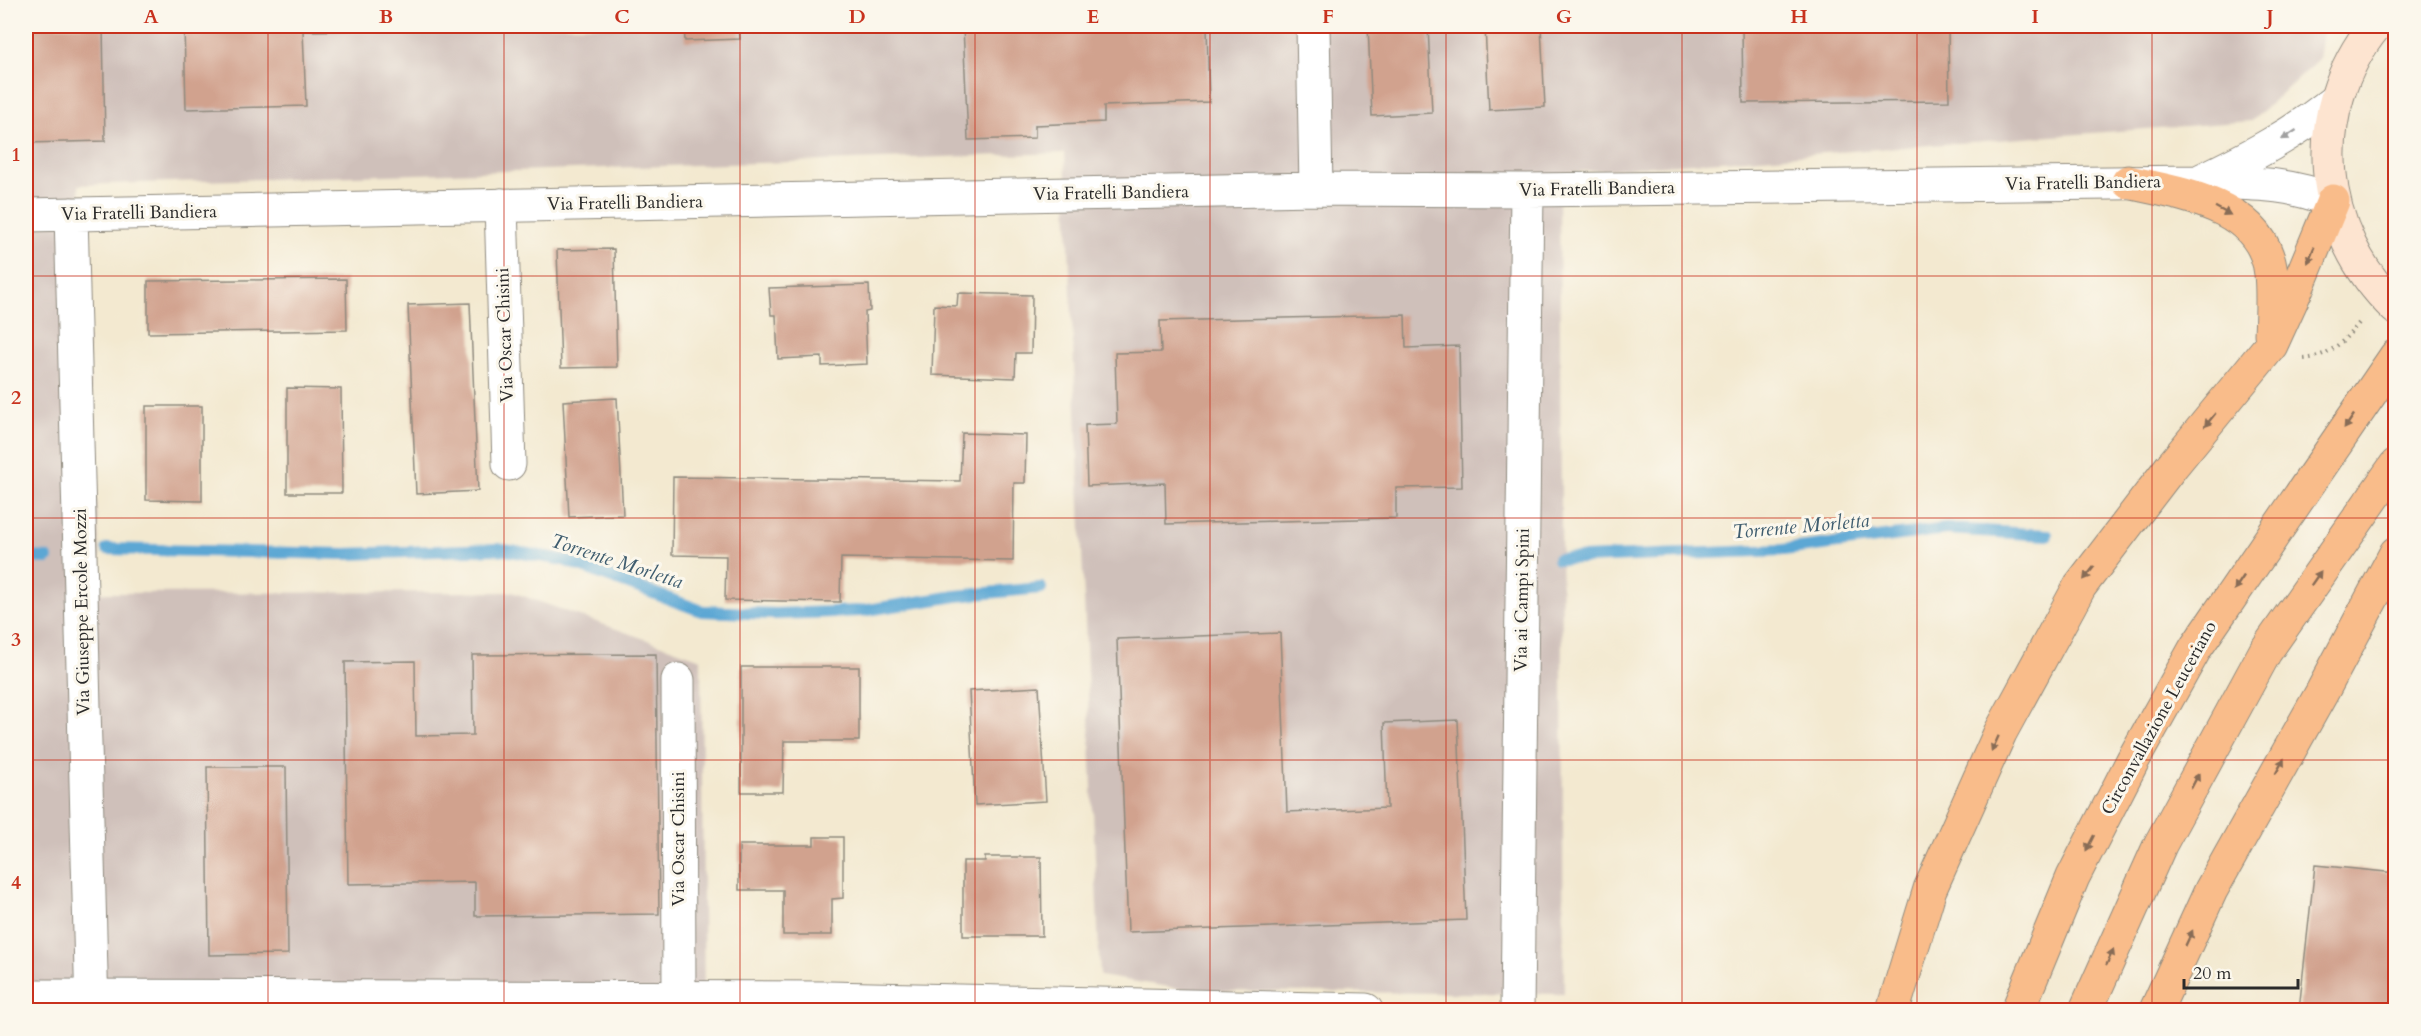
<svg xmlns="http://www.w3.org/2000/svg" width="2421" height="1036" font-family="Cardo,serif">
	<rect width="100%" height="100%" fill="#fbf7ec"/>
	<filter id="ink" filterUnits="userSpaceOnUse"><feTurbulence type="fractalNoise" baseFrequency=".0167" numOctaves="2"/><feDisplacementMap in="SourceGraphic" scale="12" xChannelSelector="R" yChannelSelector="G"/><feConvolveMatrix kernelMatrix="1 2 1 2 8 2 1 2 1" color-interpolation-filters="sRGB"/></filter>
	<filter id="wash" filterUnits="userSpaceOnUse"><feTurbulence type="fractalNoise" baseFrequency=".008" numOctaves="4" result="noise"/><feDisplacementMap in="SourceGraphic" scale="24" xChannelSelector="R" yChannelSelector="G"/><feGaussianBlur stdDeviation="1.35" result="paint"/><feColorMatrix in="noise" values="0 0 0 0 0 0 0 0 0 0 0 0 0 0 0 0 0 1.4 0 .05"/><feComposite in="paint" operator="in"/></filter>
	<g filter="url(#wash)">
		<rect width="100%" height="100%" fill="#f3e9d0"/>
		<path fill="#cfc0ba" d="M 26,26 L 2324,26 L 2319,59 L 2252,121 L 1559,173 L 1564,994 L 1194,991 L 1100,976 L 1065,153 L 79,185 L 102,593 L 512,592 L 701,659 L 704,1010 L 26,1010 Z"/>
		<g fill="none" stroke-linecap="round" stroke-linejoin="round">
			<path stroke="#5ca7d4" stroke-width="12" d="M 107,549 L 345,554 L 498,549 L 564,560 L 702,611 L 776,614 L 861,611 L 956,596 L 1041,588
				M 26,557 L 47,558
				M 1558,559 L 1783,550 L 1947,529 L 2047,535"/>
		</g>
		<g id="blocks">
			<path fill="#d1a28e" d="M 26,26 L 103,26 L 105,141 L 26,143 Z
				M 184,26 L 510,26 L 510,28 L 303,31 L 306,106 L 186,109 Z
				M 684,26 L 739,26 L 740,39 L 685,41 Z
				M 963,26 L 1207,26 L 1209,102 L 1104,106 L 1104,122 L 1035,125 L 1035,138 L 968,140 Z
				M 1368,26 L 1428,26 L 1432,113 L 1372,116 Z
				M 1485,26 L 1541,26 L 1545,107 L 1489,110 Z
				M 1742,26 L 1948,26 L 1949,101 L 1743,103 Z
				M 614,249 L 617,367 L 561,368 L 557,250 Z
				M 346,279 L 347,330 L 148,333 L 148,281 Z
				M 869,285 L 870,311 L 865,312 L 867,364 L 822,366 L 822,357 L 778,359 L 776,315 L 771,315 L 769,288 Z
				M 958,293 L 1032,295 L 1031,353 L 1016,353 L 1015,378 L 932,375 L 934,305 L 957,306 Z
				M 470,303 L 478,491 L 416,494 L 408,305 Z
				M 1405,315 L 1406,348 L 1459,346 L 1462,487 L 1396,488 L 1396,518 L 1166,524 L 1165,483 L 1087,486 L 1085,425 L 1117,424 L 1115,353 L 1161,352 L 1160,321 Z
				M 287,388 L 341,389 L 342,493 L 287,493 Z
				M 617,398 L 623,515 L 569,517 L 563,401 Z
				M 146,406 L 202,406 L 202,501 L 146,500 Z
				M 962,433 L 1026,435 L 1025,483 L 1014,483 L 1013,561 L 841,558 L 840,602 L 725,600 L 726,556 L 672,555 L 673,477 L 960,481 Z
				M 1280,633 L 1287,812 L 1387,808 L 1384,723 L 1458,720 L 1466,920 L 1128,932 L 1117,639 Z
				M 656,654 L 659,914 L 475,916 L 475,882 L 348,884 L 345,662 L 415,661 L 416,736 L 473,735 L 472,655 Z
				M 741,667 L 859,667 L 859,741 L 784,741 L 783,792 L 741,792 Z
				M 1039,687 L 1046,801 L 975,805 L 969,691 Z
				M 207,767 L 286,767 L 288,954 L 209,955 Z
				M 814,837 L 843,837 L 843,898 L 832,899 L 832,935 L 783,935 L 783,890 L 739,890 L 739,845 L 814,845 Z
				M 985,857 L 1041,857 L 1042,936 L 963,936 L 963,861 L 985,861 Z
				M 2315,865 L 2396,873 L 2396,1010 L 2299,1010 Z"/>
		</g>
	</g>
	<g filter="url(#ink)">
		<use href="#blocks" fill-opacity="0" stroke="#8f8a7e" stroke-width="1.5"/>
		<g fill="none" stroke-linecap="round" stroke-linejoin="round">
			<g stroke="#8f8a7e" stroke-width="35">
				<path id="street" d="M 1313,26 L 1316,189
					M 2202,180 C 2252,156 2292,135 2336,100
					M 501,205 L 509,464
					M 71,214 L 92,1010
					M 26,215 L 1316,189 L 1527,190 L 2197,182 C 2248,184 2285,181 2333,201
					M 678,680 L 679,997
					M 26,996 L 829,998 L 1366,1010
					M 1517,1010 L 1527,190"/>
			</g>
			<g stroke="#8f8a7e" stroke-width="35">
				<path id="secondary" d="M 2375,26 C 2305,112 2317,233 2396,308"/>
			</g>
			<g stroke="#8f8a7e" stroke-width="35">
				<path id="highway" d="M 2128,182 C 2182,194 2264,205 2271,274 C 2273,294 2272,314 2271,334
					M 1893,1010 L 1930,889 L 2000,733 L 2080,586 L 2171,467 L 2271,345 L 2297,288 L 2333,201
					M 2018,1010 L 2073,877 L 2133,760 L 2195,649 L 2396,356
					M 2086,1010 L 2160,845 L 2265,652 L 2396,465
					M 2156,1010 L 2211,890 L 2321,694 L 2396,553"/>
			</g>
			<path stroke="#8f8a7e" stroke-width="4" stroke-dasharray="1.5 4.5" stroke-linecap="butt" d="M 2304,359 C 2330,356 2343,342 2359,323 L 2361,325"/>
			<use href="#street" stroke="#fff" stroke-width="33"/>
			<use href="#secondary" stroke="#fde4d0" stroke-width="33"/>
			<use href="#highway" stroke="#f9bc8a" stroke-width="33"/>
		</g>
		<defs><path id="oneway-solid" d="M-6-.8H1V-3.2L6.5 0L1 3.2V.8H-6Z" transform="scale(1.5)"/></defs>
		<use fill="#a0a0a0" href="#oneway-solid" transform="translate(2289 135) rotate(147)"/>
		<g fill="#886c56">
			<use href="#oneway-solid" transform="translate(2223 211) rotate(28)"/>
			<use href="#oneway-solid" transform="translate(2311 255) rotate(112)"/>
			<use href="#oneway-solid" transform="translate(2210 420) rotate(129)"/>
			<use href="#oneway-solid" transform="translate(2349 422) rotate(124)"/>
			<use href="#oneway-solid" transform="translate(2089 573) rotate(128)"/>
			<use href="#oneway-solid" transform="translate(2316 578) rotate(-55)"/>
			<use href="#oneway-solid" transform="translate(2239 583) rotate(124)"/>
			<use href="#oneway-solid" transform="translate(1995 744) rotate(114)"/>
			<use href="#oneway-solid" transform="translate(2280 766) rotate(-61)"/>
			<use href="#oneway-solid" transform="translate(2195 781) rotate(-62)"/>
			<use href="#oneway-solid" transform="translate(2090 843) rotate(117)"/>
			<use href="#oneway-solid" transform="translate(2189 938) rotate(-65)"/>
			<use href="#oneway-solid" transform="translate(2110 957) rotate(-66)"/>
		</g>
	</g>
	<path fill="none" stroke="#c8321e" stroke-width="1.5" stroke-opacity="0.55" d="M 268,26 L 268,1010M 504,26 L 504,1010M 740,26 L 740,1010M 975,26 L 975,1010M 1210,26 L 1210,1010M 1446,26 L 1446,1010M 1682,26 L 1682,1010M 1917,26 L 1917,1010M 2152,26 L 2152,1010M 26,276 L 2396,276M 26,518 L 2396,518M 26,760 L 2396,760"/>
	<g text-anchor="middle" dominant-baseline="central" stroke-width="6" stroke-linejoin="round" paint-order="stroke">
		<g font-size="18" fill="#2b2b2b" stroke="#fbf7ec">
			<text transform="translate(2083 183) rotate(-1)">Via Fratelli Bandiera</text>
			<text transform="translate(1597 189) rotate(-1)">Via Fratelli Bandiera</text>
			<text transform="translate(1111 193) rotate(-1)">Via Fratelli Bandiera</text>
			<text transform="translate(625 203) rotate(-1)">Via Fratelli Bandiera</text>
			<text transform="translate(139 213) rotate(-1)">Via Fratelli Bandiera</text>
			<text transform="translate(505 335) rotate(-92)">Via Oscar Chisini</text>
			<text transform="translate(1522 600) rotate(-89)">Via ai Campi Spini</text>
			<text transform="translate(82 612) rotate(-91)">Via Giuseppe Ercole Mozzi</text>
			<text transform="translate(2159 718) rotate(-61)">Circonvallazione Leuceriano</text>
			<text transform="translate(678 839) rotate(-90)">Via Oscar Chisini</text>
		</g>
		<g font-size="20" font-style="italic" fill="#3f5d6f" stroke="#fbf7ec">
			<text transform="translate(1801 526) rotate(-5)">Torrente Morletta</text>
			<text transform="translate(617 561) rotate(18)">Torrente Morletta</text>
		</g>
	</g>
	<rect width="2421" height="1036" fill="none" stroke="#fbf7ec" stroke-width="66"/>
	<path d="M2184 979v9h114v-9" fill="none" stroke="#2b2b2b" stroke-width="3"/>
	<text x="2193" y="979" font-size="18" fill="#2b2b2b" stroke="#fbf7ec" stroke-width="4.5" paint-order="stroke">20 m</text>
	<rect x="33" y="33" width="2355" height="970" fill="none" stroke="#c8321e" stroke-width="2"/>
	<g font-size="20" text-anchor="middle" font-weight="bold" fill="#c8321e">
		<text x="151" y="23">A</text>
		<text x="386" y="23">B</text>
		<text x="622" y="23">C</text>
		<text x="857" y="23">D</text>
		<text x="1093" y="23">E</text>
		<text x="1328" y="23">F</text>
		<text x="1564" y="23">G</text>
		<text x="1799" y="23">H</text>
		<text x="2035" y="23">I</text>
		<text x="2270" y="23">J</text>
		<text x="16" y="161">1</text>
		<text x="16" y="404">2</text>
		<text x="16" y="646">3</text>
		<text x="16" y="889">4</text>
	</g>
</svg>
